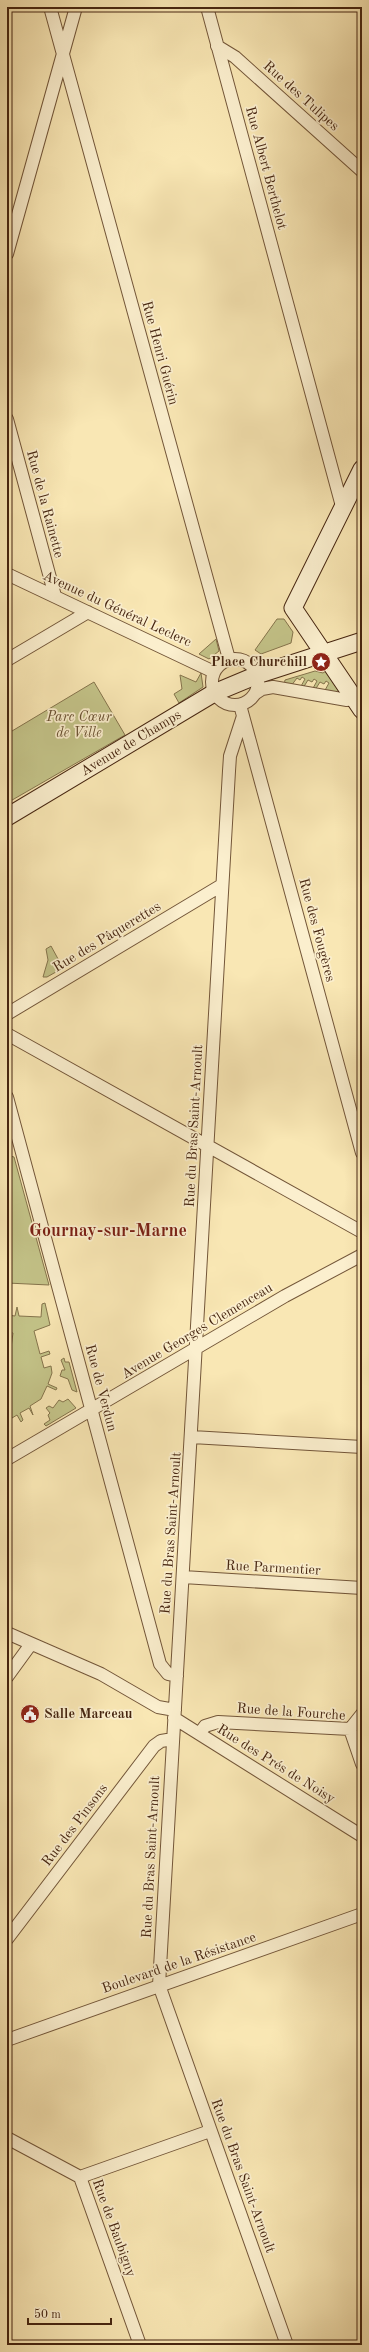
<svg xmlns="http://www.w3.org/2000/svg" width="369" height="2352" font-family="'Old Standard TT',serif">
	<rect width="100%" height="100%" fill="#f9e7b4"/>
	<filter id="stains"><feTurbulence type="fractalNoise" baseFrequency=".005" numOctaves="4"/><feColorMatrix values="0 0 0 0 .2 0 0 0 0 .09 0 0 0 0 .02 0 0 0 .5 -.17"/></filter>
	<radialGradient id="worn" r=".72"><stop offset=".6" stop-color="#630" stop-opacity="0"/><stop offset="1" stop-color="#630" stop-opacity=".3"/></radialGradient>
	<path fill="#c4c489" stroke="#85744c" d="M 277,619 L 284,619 L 293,632 L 291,643 L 261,654 L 255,650 Z
		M 216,639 L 219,651 L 209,659 L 199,654 Z
		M 315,671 L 323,673 L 326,671 L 342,693 L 324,692 L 329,683 L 326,681 L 324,684 L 320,682 L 315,690 L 312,690 L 317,681 L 314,679 L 312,682 L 308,680 L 303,688 L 300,688 L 305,679 L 302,677 L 300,680 L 297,678 L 291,686 L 284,685 L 285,680 Z
		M 201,673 L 203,687 L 179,703 L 174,694 L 182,689 L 180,675 L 196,682 Z
		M 94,682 L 125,735 L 7,803 L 7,734 Z
		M 51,946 L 63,968 L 47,977 L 43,977 L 48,960 L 46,949 Z
		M 7,1155 L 14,1157 L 49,1285 L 7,1283 Z
		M 45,1303 L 50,1325 L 34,1331 L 40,1354 L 49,1351 L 50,1354 L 41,1357 L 44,1368 L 51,1366 L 52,1373 L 48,1384 L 57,1388 L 56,1390 L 47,1386 L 41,1399 L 30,1406 L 33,1415 L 29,1408 L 20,1413 L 23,1420 L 21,1422 L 17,1415 L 7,1421 L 7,1355 L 10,1355 L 13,1333 L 7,1332 L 7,1315 L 15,1316 L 17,1307 L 19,1316 L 41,1317 L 42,1304 Z
		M 64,1358 L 65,1362 L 69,1362 L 77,1392 L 72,1390 L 68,1379 L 60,1376 L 62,1370 L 65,1370 L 61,1360 Z
		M 68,1399 L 76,1408 L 46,1426 L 44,1424 L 50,1420 L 48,1415 L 50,1413 L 46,1408 L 49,1406 L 53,1408 L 59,1400 L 63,1402 Z"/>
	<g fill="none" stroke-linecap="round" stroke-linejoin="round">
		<g stroke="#735639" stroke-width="14">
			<path id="street" d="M 50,7 L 229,659
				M 207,7 L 343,510
				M 217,46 L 235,57 L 362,171
				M 7,254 L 76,7
				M 7,419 L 55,596
				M 7,574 L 214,672
				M212 682a23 23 0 1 1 46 0a23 23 0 1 1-46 0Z
				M 7,660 L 88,612
				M 256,693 L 262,689 L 273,687 L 347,700 L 352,696
				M 240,705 L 362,1153
				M 243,716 L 230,756 L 229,771 L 159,1985 L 287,2345
				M 7,1014 L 222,885
				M 7,1034 L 362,1232
				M 7,1097 L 160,1664 L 168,1674 L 177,1676
				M 192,1437 L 362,1447
				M 7,1459 L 285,1296 L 362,1255
				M 183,1577 L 362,1588
				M 7,1633 L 101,1674 L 158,1707 L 175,1710
				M 7,1677 L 31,1644
				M 174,1718 L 362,1836
				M 350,1729 L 362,1764
				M 350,1729 L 362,1714
				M 200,1733 L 205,1726 L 218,1722 L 350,1729
				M 7,1939 L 154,1746 L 161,1741 L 173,1739
				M 7,2040 L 362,1914
				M 7,2138 L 80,2177 L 140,2345
				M 80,2177 L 210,2131"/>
		</g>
		<g stroke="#462510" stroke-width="19">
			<path id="secondary" d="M 362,469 L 293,608 L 362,710
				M 7,817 L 214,693 L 257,675 L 362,641"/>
		</g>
		<use href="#street" stroke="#fbefce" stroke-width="12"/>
		<use href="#secondary" stroke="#fbefce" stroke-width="17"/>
	</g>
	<defs>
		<g id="sight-disc" transform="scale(1)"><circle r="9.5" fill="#8f2418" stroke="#fbefce"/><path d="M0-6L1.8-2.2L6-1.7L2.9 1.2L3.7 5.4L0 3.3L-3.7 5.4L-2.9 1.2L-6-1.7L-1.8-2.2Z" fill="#fff"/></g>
		<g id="civic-disc" transform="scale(1)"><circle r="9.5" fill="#8f2418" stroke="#fbefce"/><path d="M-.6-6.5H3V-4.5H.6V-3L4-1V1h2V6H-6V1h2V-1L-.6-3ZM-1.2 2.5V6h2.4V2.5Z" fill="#fff"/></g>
	</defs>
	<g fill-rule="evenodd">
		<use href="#sight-disc" x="321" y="662"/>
		<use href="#civic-disc" x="30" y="1714"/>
	</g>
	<g text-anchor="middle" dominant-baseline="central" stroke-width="3.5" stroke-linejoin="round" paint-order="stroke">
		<g font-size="14" fill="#462510" stroke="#fbefce">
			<text transform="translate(301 96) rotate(42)">Rue des Tulipes</text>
			<text transform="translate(266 168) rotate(75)">Rue Albert Berthelot</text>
			<text transform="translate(160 353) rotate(75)">Rue Henri Guérin</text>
			<text transform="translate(45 504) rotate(75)">Rue de la Rainette</text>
			<text transform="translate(117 609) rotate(25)">Avenue du Général Leclerc</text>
			<text transform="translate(131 743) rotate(-31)">Avenue de Champs</text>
			<text transform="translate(317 930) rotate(75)">Rue des Fougères</text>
			<text transform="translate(107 937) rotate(-31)">Rue des Pâquerettes</text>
			<text transform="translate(194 1126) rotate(-87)">Rue du Bras Saint-Arnoult</text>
			<text transform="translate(197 1331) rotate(-31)">Avenue Georges Clemenceau</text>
			<text transform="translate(101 1388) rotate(75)">Rue de Verdun</text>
			<text transform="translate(171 1533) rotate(-86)">Rue du Bras Saint-Arnoult</text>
			<text transform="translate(273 1568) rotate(3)">Rue Parmentier</text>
			<text transform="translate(291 1712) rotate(4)">Rue de la Fourche</text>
			<text transform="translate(276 1764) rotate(32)">Rue des Prés de Noisy</text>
			<text transform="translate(75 1825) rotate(-53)">Rue des Pinsons</text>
			<text transform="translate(151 1857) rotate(-87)">Rue du Bras Saint-Arnoult</text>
			<text transform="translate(179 1963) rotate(-19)">Boulevard de la Résistance</text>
			<text transform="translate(243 2176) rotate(70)">Rue du Bras Saint-Arnoult</text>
			<text transform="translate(114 2228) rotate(70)">Rue de Baubigny</text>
		</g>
		<g font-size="14" font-weight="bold" fill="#462510" stroke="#fbefce" text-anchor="end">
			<text x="307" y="662">Place Churchill</text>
			<text x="44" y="1714" text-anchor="start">Salle Marceau</text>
		</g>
		<g font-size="14" font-style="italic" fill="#664d2e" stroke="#fbefce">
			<text x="79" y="717">Parc Cœur<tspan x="79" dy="16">de Ville</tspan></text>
		</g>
		<g font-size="18" font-weight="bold" fill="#7a1f14" stroke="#fbefce">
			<text x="108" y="1231">Gournay-sur-Marne</text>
		</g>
	</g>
	<rect width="369" height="2352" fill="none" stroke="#f9e7b4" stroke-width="24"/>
	<rect x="8" y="8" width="353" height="2336" fill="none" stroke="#462510" stroke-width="2"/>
	<rect x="12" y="12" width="345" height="2328" fill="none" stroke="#462510"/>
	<path d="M28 2318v6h83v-6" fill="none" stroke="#462510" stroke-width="2"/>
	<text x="34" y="2318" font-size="12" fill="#462510" stroke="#fbefce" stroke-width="3" paint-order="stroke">50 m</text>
	<rect width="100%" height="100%" filter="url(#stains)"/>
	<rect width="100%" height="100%" fill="url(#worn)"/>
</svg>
